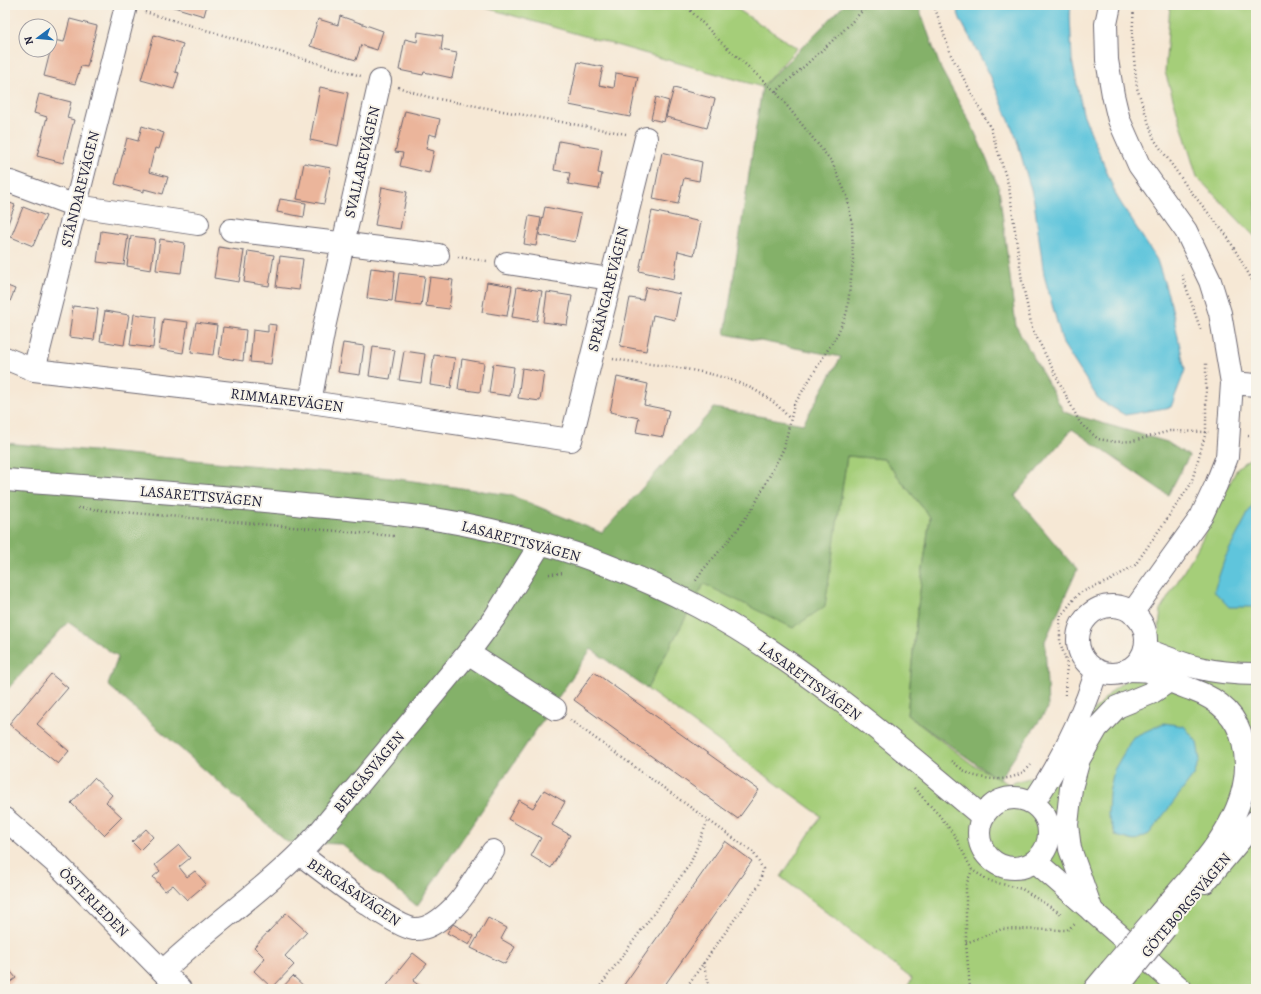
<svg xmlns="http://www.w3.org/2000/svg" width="1261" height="994" font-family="Alegreya,serif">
	<rect width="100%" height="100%" fill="#f7f3e8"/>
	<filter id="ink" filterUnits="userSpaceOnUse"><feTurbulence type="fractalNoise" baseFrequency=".025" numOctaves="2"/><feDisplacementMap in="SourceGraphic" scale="8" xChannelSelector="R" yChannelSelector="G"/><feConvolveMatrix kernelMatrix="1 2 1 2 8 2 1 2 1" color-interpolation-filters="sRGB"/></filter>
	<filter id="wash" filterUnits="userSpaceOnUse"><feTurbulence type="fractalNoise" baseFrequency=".012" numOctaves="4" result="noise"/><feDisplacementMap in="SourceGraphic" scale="16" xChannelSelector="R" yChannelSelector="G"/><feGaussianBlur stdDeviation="0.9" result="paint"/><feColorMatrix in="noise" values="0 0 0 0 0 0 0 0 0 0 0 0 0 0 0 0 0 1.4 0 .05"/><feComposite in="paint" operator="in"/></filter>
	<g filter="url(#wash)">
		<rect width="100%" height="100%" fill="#f6e8d5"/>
		<path fill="#a5ce79" stroke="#64785a" d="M 476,5 L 731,5 L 797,48 L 762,87 Z
			M 1170,5 L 1256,5 L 1256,238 L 1197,177 L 1165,72 Z
			M 1256,454 L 1256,989 L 906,989 L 912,979 L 781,877 L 821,816 L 647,689 L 704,583 L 836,528 L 847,456 L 884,459 L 930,517 L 916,621 L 907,715 L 972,764 L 1009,784 L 1032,777 L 1114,689 L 1156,657 L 1161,609 L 1197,549 L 1238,467 Z"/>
		<path fill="#84b169" stroke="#536a52" d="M 844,5 L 918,5 L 941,69 L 973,128 L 999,188 L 1016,326 L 1064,412 L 1167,442 L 1189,456 L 1168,495 L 1072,429 L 1015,496 L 1077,570 L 1045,641 L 1048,708 L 999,780 L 907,715 L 916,621 L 930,517 L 884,459 L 847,456 L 825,606 L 793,628 L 704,584 L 647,689 L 591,649 L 417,906 L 341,844 L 287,842 L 108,685 L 118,657 L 68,622 L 5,692 L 5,443 L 392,478 L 510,495 L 602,533 L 714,408 L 803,424 L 841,357 L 725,334 L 762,87 Z"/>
		<path fill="#5ec5dc" stroke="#40748c" d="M 955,5 L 1071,5 L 1070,15 L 1072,60 L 1083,113 L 1117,197 L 1157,260 L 1171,304 L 1185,370 L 1171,407 L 1125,415 L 1099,400 L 1063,344 L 1044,275 L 1034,201 L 1016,137 L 990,75 L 961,21 Z
			M 1256,498 L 1256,607 L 1229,607 L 1214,591 L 1225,558 Z
			M 1164,723 L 1184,726 L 1197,742 L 1200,760 L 1194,775 L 1149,834 L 1134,841 L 1116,836 L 1108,815 L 1109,793 L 1114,770 L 1133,737 Z"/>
		<g id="blocks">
			<path fill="#ebb59b" d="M 167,5 L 207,5 L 204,16 Z
				M 340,16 L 383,31 L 377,50 L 361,45 L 356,60 L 310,46 L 318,19 L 338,25 Z
				M 70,19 L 97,26 L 87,67 L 81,66 L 75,84 L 44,76 L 53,40 L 64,42 Z
				M 418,32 L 443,36 L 441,50 L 457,53 L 452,78 L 424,72 L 423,75 L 399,70 L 405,39 L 417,42 Z
				M 154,35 L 183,44 L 175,72 L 179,73 L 174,89 L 141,80 Z
				M 578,62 L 603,67 L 599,85 L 614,88 L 616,73 L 638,77 L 630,117 L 569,105 Z
				M 320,87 L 348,93 L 338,146 L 310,140 Z
				M 674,88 L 715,99 L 707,128 L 666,117 Z
				M 39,94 L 71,102 L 67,118 L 74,120 L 63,163 L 37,156 L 47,117 L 34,113 Z
				M 656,97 L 669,101 L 664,122 L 651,119 Z
				M 405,111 L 440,119 L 436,136 L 429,134 L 426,149 L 434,151 L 429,173 L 400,166 L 403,153 L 395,152 Z
				M 142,126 L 164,133 L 159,149 L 155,148 L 149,172 L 168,177 L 163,194 L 144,189 L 144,192 L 115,184 L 127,138 L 138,141 Z
				M 559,141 L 602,149 L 598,173 L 602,174 L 599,189 L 568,184 L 570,173 L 554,170 Z
				M 662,152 L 702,162 L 699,181 L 684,178 L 678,204 L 653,199 Z
				M 304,163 L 331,168 L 324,204 L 297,199 Z
				M 382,187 L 407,192 L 400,229 L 375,225 Z
				M 280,199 L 306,203 L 304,217 L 277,212 Z
				M 5,201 L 15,205 L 5,231 Z
				M 23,207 L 46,216 L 33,246 L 11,237 Z
				M 545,207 L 581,214 L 575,242 L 539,235 Z
				M 652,211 L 701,222 L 694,255 L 678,251 L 674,279 L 639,271 Z
				M 529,216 L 541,218 L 536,246 L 524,244 Z
				M 101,231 L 128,235 L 124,265 L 97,262 Z
				M 131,236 L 155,239 L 151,270 L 127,266 Z
				M 160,239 L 185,243 L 181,273 L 156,270 Z
				M 219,247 L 244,251 L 239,282 L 214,278 Z
				M 248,251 L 274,255 L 269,286 L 244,282 Z
				M 280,256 L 303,259 L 299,290 L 276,287 Z
				M 371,268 L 395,271 L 392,301 L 367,298 Z
				M 399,273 L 425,276 L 421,306 L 395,303 Z
				M 430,277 L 453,280 L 449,309 L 426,306 Z
				M 487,282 L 512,286 L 507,316 L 482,312 Z
				M 5,285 L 15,289 L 5,314 Z
				M 517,287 L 542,291 L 537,321 L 512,317 Z
				M 646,287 L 680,294 L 675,320 L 653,315 L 646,351 L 620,346 L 630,298 L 643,300 Z
				M 547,292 L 572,296 L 567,325 L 543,322 Z
				M 73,306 L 98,309 L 94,340 L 69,337 Z
				M 105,311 L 129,315 L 124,345 L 100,341 Z
				M 134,314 L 156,317 L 153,348 L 130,345 Z
				M 163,319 L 188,322 L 183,353 L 159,349 Z
				M 196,322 L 217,325 L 213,355 L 191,352 Z
				M 268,324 L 276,325 L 271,364 L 250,362 L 253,330 L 268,332 Z
				M 223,327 L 246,330 L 243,361 L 219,357 Z
				M 343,343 L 364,346 L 360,375 L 338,372 Z
				M 373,347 L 395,350 L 390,379 L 369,376 Z
				M 404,351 L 425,354 L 421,383 L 399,380 Z
				M 434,355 L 455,358 L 451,388 L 430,385 Z
				M 462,359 L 484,363 L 480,392 L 458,389 Z
				M 493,364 L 514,367 L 510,396 L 489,393 Z
				M 522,368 L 544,372 L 540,401 L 518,398 Z
				M 617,377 L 648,384 L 644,405 L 669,410 L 663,437 L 636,432 L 639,418 L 610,412 Z
				M 594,672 L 759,790 L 738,819 L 574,700 Z
				M 51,674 L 68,688 L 37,724 L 69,751 L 58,764 L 9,724 Z
				M 94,778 L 112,795 L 106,802 L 122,817 L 104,835 L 71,803 Z
				M 544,790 L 565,802 L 552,825 L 570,835 L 551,868 L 531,856 L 541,838 L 508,819 L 519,800 L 533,808 Z
				M 146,829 L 153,837 L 140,850 L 132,842 Z
				M 725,841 L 752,861 L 662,989 L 621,989 Z
				M 179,845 L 190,858 L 179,867 L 187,877 L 195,871 L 206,884 L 187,900 L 173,885 L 165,891 L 153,877 L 160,871 L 155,865 Z
				M 286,913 L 307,932 L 285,956 L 294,965 L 272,988 L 254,971 L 265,958 L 254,947 Z
				M 488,918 L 507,928 L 501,939 L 515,947 L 505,964 L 471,948 Z
				M 453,924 L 474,936 L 469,945 L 447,933 Z
				M 413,953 L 427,964 L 413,981 L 424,989 L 384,989 Z
				M 7,967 L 16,978 L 5,986 L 5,969 Z
				M 293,976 L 307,989 L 281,989 Z"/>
		</g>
	</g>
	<g filter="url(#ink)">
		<use href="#blocks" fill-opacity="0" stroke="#6c6771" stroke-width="1"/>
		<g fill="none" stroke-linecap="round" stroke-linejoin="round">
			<g stroke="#6c6771" stroke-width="24">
				<path id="minor" d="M 1110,5 L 1106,24 L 1107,60 L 1113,95 L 1119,120 L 1139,165 L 1186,231 L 1210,281 L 1220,313 L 1232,383 L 1227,457 L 1216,485 L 1201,517 L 1132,613
					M 11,182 L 76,206 L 198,224
					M 231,230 L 438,255
					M 507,263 L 610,279
					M 5,358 L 34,370 L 310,402 L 571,440 L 646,138
					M 34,370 L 126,6
					M 1232,383 L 1256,385
					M 310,402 L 325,323 L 380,81
					M 5,480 C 105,488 204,494 304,505 C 357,510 410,514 463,524 C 544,540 626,568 699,607 C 801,662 895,743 983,817
					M1078 640a34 34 0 1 1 68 0a34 34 0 1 1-68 0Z
					M 468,653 L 555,709
					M979 833a35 35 0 1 1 70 0a35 35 0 1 1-70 0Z
					M 1033,803 C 1061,762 1082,718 1097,670
					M 5,819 L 59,866 L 180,989
					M 300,854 C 321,870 392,926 414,929 C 428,930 443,918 453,908 C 469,892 480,869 493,851
					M 1035,861 L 1181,989
					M 163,971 C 212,924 271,886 317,835 L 468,653 L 495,617 L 541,543"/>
			</g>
			<g stroke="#6c6771" stroke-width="24">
				<path id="major" d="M 1145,649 C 1187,666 1209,674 1256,674
					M 1127,670 C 1134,670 1142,670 1148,671 C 1155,673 1161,678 1168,680 C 1176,684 1185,687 1193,690 C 1218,699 1237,715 1243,742 C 1261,812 1195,870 1155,919
					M 1205,882 L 1256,821
					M 1092,911 L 1070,849 L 1067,825 L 1071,788 L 1079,759 L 1097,728 L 1117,707 L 1151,693 L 1169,681
					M 1095,989 L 1110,971"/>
			</g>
			<path stroke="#6c6771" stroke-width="2.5" stroke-dasharray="1 3" stroke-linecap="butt" d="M 685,5 L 722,43 L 776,92 L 832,162 L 847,196 L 852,223 L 853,262 L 847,312 L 838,333 L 794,405 L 784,448 L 754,506 L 735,533 L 703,570 L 695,582
				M 934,5 L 951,55 L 991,129 L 1009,187 L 1022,281 L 1032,328 L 1080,423 L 1098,439 L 1116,442 L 1133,441 L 1170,431 L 1206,432 L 1206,361
				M 1134,5 L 1132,39 L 1137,88 L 1154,139 L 1188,188 L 1227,236 L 1255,285 L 1256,291
				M 145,12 L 361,76
				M 398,87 L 428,97 L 626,134
				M 776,92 L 843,31 L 868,5
				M 458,257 L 487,261
				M 1182,275 L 1201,331
				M 613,359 C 670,368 751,369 789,418
				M 1248,436 L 1256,437
				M 78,508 L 394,536
				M 549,574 L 564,573
				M 1065,695 L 1067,664 L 1060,642 L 1060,617 L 1079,593 L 1109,581 L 1135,565 L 1191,484 L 1206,432 L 1209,432
				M 570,720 L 708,820 L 690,864 L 598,989
				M 951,761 C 957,765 965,772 972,775 C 991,781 1017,782 1031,765
				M 914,788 L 939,815 L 955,836 L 972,870 L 990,881 L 1022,889 L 1063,915
				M 966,943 L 1002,929 L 1067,930 L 1075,924
				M 703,963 L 710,989
				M 685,989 L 759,885 L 763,869 L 753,852 L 708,820
				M 970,989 L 966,943 L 966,885 L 972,870"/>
			<use href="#minor" stroke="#fff" stroke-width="22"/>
			<use href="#major" stroke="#fff" stroke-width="22"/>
			<g stroke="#6c6771" stroke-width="24" stroke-linecap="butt">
				<path id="major-bridge" d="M 1110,971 L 1151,923
					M 1122,982 L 1166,927"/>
			</g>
			<use href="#major-bridge" stroke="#fff" stroke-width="22"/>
		</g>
	</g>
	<g text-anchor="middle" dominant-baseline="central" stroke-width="4" stroke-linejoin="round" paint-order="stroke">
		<g font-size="15" fill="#22223b" stroke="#f7f3e8">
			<text transform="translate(362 162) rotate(-77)">SVALLAREVÄGEN</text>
			<text transform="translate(80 189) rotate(-76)">STÅNDAREVÄGEN</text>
			<text transform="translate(608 289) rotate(-76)">SPRÄNGAREVÄGEN</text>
			<text transform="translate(287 400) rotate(7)">RIMMAREVÄGEN</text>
			<text transform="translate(201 496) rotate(5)">LASARETTSVÄGEN</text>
			<text transform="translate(521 541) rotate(15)">LASARETTSVÄGEN</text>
			<text transform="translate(810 681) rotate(36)">LASARETTSVÄGEN</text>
			<text transform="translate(369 772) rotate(-50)">BERGÅSVÄGEN</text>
			<text transform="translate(354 892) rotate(34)">BERGÅSAVÄGEN</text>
			<text transform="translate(94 902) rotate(45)">ÖSTERLEDEN</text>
			<text transform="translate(1186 905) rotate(-50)">GÖTEBORGSVÄGEN</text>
		</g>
	</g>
	<rect width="1261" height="994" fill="none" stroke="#f7f3e8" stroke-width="20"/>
	<g transform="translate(38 38) rotate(254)"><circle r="19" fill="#f7f3e8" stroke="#a29fa3"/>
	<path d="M0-3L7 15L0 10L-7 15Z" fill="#1f6fb2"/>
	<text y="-6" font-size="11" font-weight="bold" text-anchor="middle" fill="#22223b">N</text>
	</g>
</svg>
